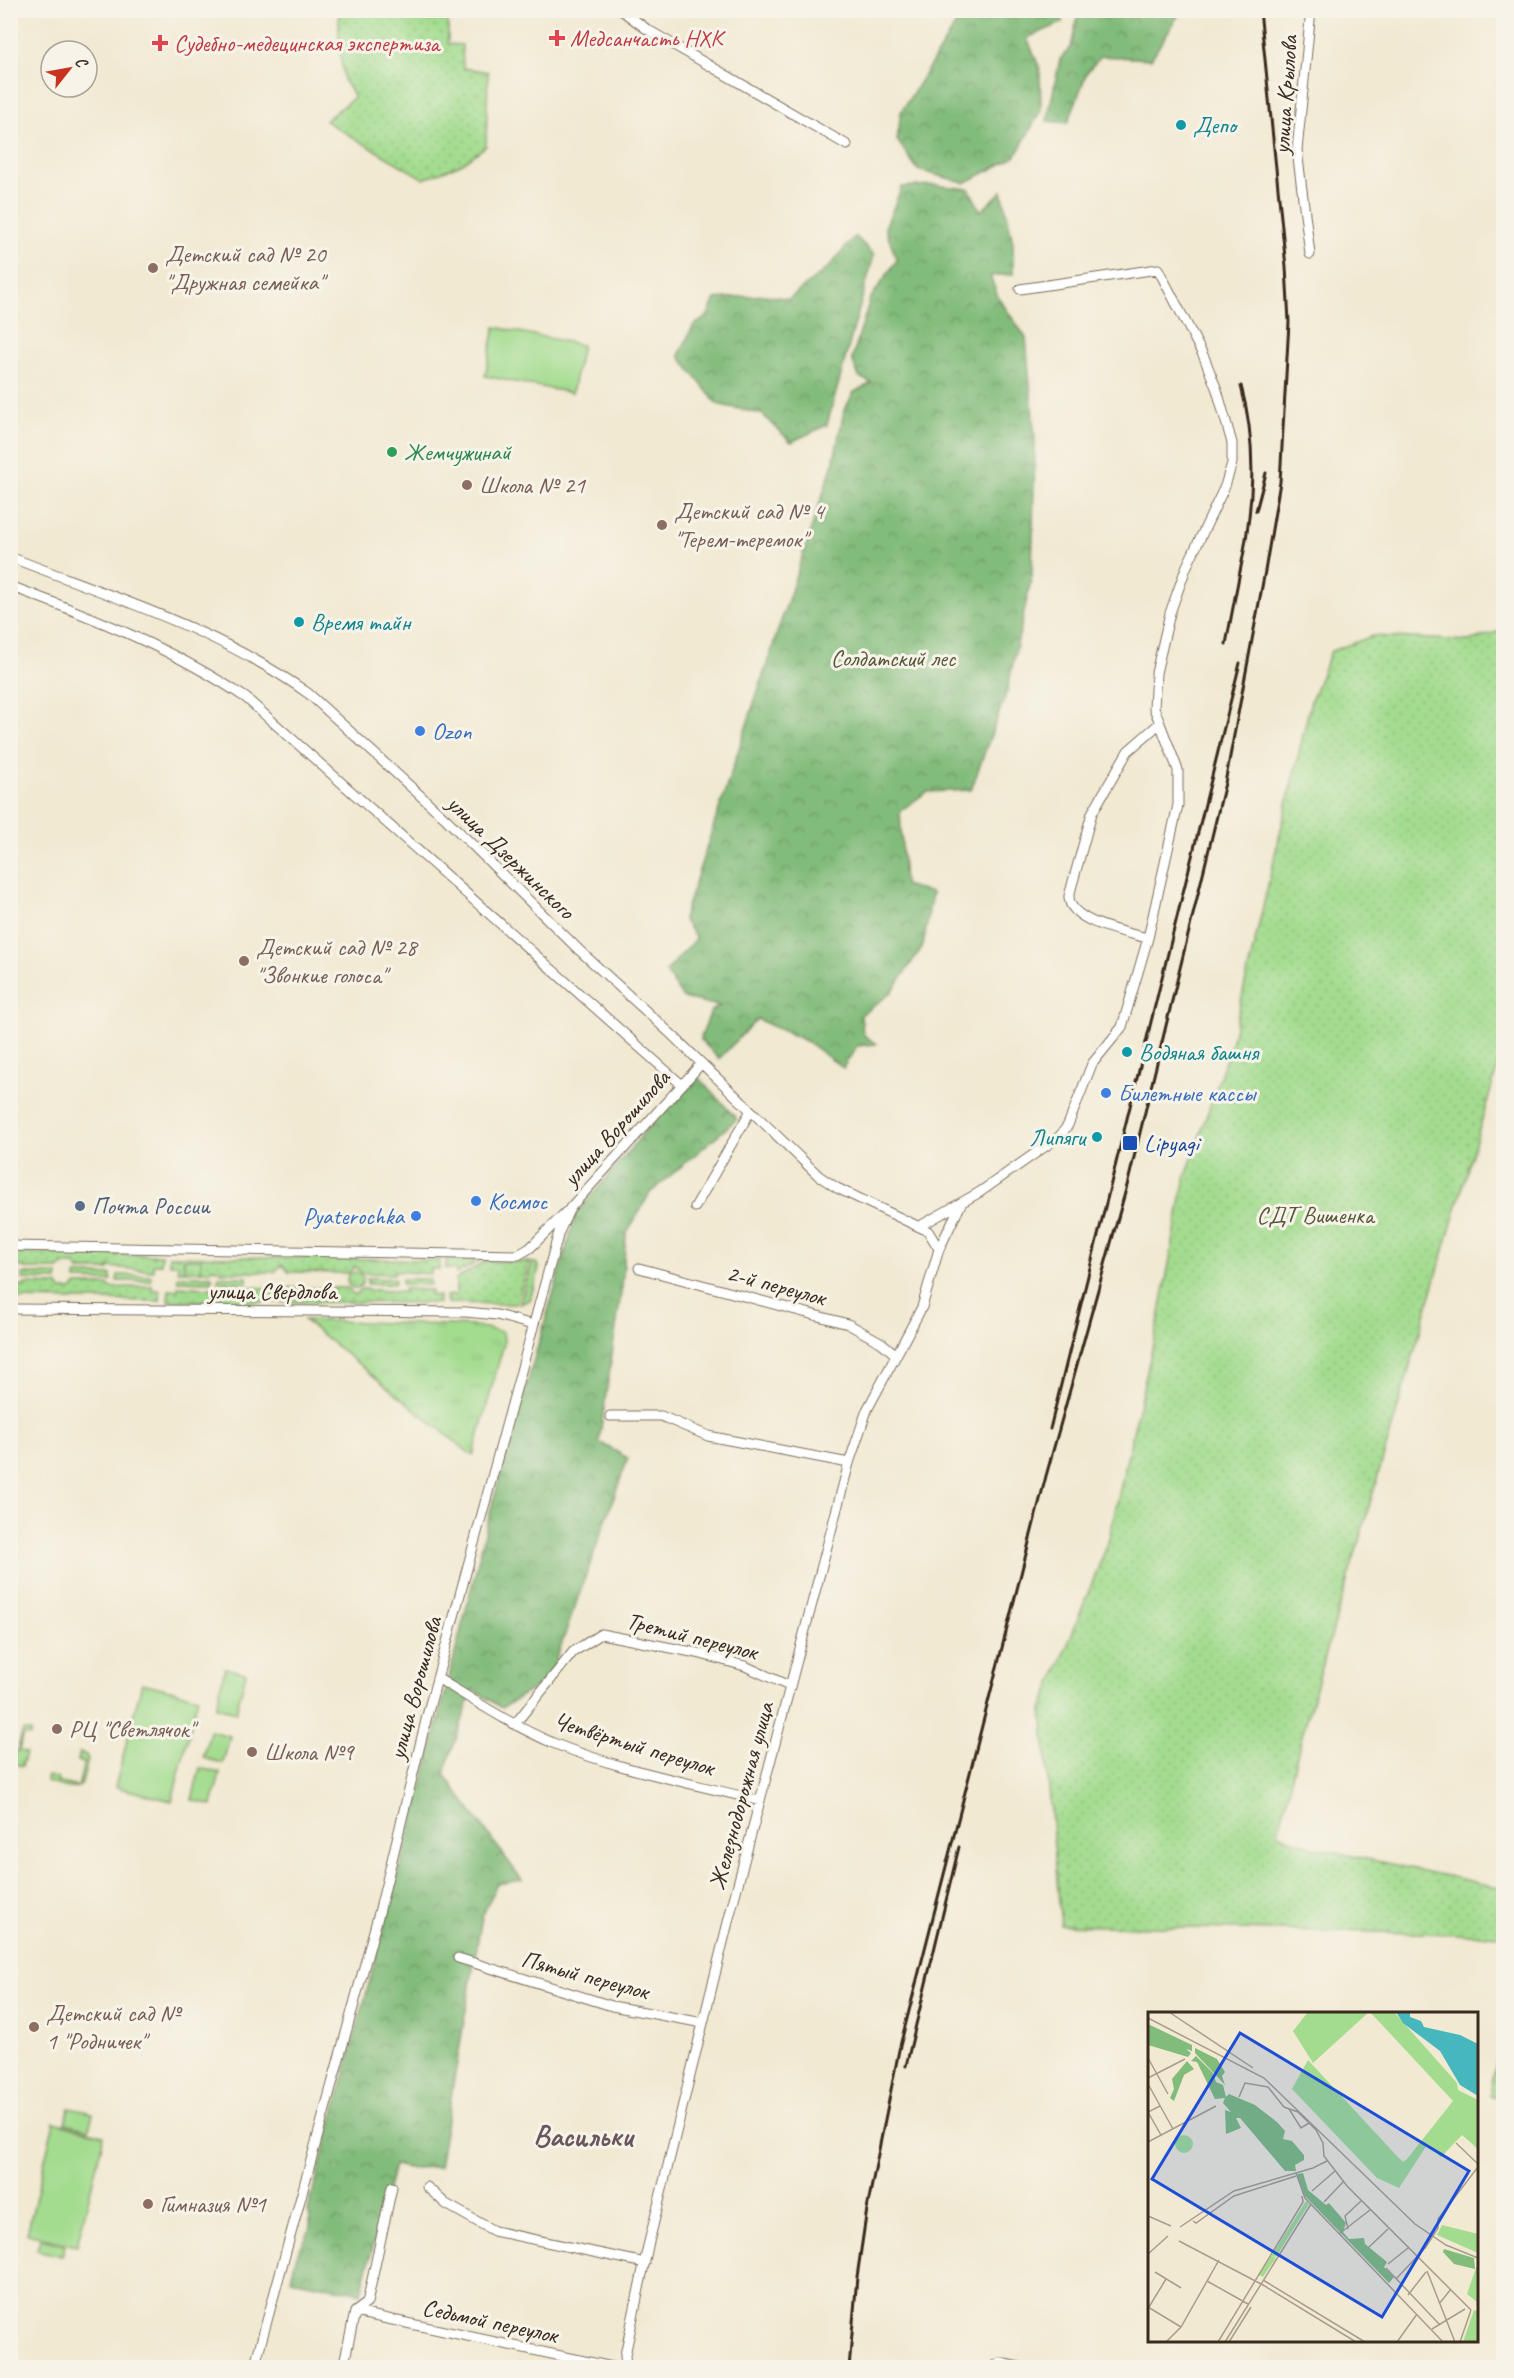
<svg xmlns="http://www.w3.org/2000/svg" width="1514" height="2378" font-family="Caveat,sans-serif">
	<defs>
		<pattern id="grass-dots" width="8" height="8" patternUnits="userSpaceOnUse" patternTransform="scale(1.5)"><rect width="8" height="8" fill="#a3dc8f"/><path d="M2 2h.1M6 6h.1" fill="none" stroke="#8dbd7b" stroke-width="1.8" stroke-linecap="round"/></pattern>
		<pattern id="forest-crowns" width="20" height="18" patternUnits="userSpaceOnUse" patternTransform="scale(1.5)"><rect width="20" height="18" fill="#82bc7a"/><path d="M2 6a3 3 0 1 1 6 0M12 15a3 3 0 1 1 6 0" fill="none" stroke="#6c9963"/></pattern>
		<pattern id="park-tufts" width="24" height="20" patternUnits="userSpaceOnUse" patternTransform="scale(1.5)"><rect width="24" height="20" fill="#a3dc8f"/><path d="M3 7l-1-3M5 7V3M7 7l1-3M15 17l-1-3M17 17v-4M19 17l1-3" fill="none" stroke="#8dbd7b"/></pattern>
	</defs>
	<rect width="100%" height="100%" fill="#f7f3e8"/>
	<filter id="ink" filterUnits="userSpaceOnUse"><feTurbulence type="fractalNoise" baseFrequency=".0167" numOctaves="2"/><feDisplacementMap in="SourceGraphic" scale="12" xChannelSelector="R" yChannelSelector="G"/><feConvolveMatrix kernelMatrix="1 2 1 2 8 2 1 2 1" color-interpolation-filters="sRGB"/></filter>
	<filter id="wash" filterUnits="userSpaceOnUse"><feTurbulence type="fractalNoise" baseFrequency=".008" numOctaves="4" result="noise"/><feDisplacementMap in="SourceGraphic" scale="24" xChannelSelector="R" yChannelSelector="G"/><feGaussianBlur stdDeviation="1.35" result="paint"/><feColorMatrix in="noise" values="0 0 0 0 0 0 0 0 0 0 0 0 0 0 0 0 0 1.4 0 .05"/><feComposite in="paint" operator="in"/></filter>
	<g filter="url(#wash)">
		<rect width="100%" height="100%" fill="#f1e9d2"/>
		<path fill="url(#grass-dots)" stroke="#6f8356" stroke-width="1.5" d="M 339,11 L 448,11 L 448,44 L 462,45 L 463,68 L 488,72 L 486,146 L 461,164 L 424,179 L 325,121 L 354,97 L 344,81 L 339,45 Z
			M 1503,630 L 1503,1048 L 1301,1739 L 1278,1834 L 1316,1848 L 1503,1888 L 1503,1935 L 1061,1925 L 1042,1709 L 1108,1543 L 1160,1313 L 1184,1182 L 1231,1044 L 1311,701 L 1331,651 L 1373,636 L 1469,641 Z
			M 11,1253 L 162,1255 L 161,1264 L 153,1264 L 153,1271 L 109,1267 L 109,1270 L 79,1270 L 75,1265 L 63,1265 L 58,1269 L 25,1269 L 24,1266 L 11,1269 Z
			M 169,1256 L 440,1260 L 439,1269 L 431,1269 L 431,1274 L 394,1271 L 394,1274 L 362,1273 L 355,1266 L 348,1273 L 289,1272 L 282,1265 L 274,1272 L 221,1272 L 221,1269 L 211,1268 L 210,1271 L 201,1271 L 200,1259 L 184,1259 L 184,1271 L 178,1271 L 178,1264 L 169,1264 Z
			M 446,1260 L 479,1261 L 456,1274 L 456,1269 L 446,1269 Z
			M 486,1261 L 529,1262 L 517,1304 L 447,1303 L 446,1296 L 456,1295 L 456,1279 Z
			M 532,1263 L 536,1263 L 539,1268 L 530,1300 L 520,1304 Z
			M 22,1274 L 58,1274 L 57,1280 L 22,1279 Z
			M 76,1275 L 111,1275 L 111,1281 L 76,1280 Z
			M 118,1275 L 151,1276 L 151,1281 L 117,1281 Z
			M 178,1276 L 212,1276 L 212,1282 L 178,1281 Z
			M 219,1277 L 247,1277 L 247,1283 L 218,1282 Z
			M 367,1278 L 395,1279 L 395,1284 L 367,1284 Z
			M 402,1279 L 430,1279 L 430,1285 L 401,1284 Z
			M 11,1284 L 24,1287 L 25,1284 L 57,1285 L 61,1290 L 71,1290 L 77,1285 L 109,1285 L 109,1288 L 152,1286 L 153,1290 L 160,1290 L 160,1301 L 11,1299 Z
			M 178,1286 L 220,1289 L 220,1287 L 275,1288 L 281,1293 L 287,1288 L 348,1288 L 354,1295 L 361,1289 L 404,1292 L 404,1289 L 431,1290 L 431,1295 L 439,1296 L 439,1303 L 168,1301 L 169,1290 L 178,1290 Z
			M 23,1731 L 31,1732 L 30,1736 L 23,1735 L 19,1751 L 26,1753 L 22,1766 L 13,1763 Z
			M 80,1752 L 86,1755 L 88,1760 L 81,1785 C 71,1792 58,1785 46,1782 L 48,1776 L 58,1778 L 57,1782 L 78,1787 L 84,1763 L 78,1761 Z
			M 1503,2019 L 1503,2099 L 1490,2095 Z"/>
		<path fill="url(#forest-crowns)" stroke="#5e734c" stroke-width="1.5" d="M 964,11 L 1064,11 L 1062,23 L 1027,38 L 1040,69 L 1041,110 L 1015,157 L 965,183 L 918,170 L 897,140 L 901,112 Z
			M 1079,11 L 1181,11 L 1151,59 L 1101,56 L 1087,72 L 1068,123 L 1047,121 L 1060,59 L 1071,47 Z
			M 934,185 L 969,189 L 981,211 L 1002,191 L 1013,243 L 1013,274 L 990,276 L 998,297 L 1026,338 L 1035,441 L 1032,576 L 1007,691 L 971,790 L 927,792 L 900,811 L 904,885 L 932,893 L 923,946 L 891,993 L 861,1015 L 863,1034 L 876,1044 L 857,1046 L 843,1068 L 806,1041 L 757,1019 L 719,1059 L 700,1039 L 711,1011 L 720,1006 L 683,998 L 666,972 L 696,938 L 683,919 L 834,460 L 844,411 L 854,392 L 872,383 L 859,377 L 852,359 L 870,299 L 897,260 L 885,228 L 902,187 Z
			M 855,236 L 874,255 L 827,425 L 791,442 L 762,414 L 717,404 L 679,356 L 693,326 L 707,317 L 715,299 L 765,295 L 789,299 L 830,266 Z
			M 699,1078 L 737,1119 L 650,1193 L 626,1235 L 622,1287 L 599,1442 L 628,1458 L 549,1679 L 502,1708 L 473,1689 L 444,1774 L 522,1880 L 497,1884 L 482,1917 L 439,2167 L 407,2168 L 394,2165 L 361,2293 L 291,2279 C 293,2271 294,2263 297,2255 C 304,2237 315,2232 308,2210 L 422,1786 L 492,1505 L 576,1214 L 647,1129 Z"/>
		<path fill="url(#park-tufts)" stroke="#6f8356" stroke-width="1.5" d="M 184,1259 L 201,1259 L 201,1271 L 184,1271 Z
			M347 1280a8 8 0 1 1 16 0a8 8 0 1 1-16 0Z
			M 304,1320 L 476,1326 L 503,1332 L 504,1343 L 473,1456 Z"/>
		<path fill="#a3dc8f" stroke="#6f8356" stroke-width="1.5" d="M 495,327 L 582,345 L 572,393 L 485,376 Z
			M 225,1668 L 246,1673 L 236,1712 L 216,1707 Z
			M 142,1683 L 198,1697 L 172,1801 L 115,1787 Z
			M 210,1731 L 230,1736 L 223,1763 L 203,1758 Z
			M 200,1768 L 220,1773 L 212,1805 L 192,1800 Z
			M 69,2108 L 93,2113 L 89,2129 L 65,2123 Z
			M 54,2122 L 104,2135 L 77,2246 L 27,2234 Z
			M 40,2239 L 65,2245 L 62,2256 L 37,2250 Z"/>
	</g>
	<g filter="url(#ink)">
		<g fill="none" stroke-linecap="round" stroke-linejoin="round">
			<g stroke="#7b6d5d" stroke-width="11">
				<path id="minor" d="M 621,10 L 648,30 L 847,145
					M 1310,254 L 1297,150 L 1311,10
					M 10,557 C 112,597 220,630 309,694 L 446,819 L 579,950 L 671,1034 L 819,1176 L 837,1188 L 928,1231 L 939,1249
					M 10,586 C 92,617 174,649 246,698 L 681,1084
					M 1148,938 C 1128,933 1068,922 1069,896 L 1092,813 L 1128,751 L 1159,724
					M 695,1207 L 750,1112
					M 920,1226 L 980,1192 L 1060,1136 L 1068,1125 L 1092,1064 L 1122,1027 L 1148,938 L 1178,805 L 1178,770 L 1154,708 L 1156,673 L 1170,613 L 1186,568 L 1225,486 L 1232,463 L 1232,443 L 1217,390 L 1204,357 L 1158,269 L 1020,289
					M 10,1246 L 518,1255 L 530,1248 L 566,1212
					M 639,1268 L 848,1324 L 882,1343 L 895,1354
					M 10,1309 L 466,1312 L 497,1315 L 533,1325
					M 610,1416 L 661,1416 L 708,1436 L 849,1463
					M 437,1678 C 475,1701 513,1726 553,1743 C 619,1770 692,1783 760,1801
					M 515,1724 L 573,1652 L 601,1634 L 697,1653 L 745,1666 L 789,1686
					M 458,1958 L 612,2006 L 703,2023
					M 427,2187 L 446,2204 L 494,2231 L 645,2263
					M 355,2312 L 617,2368
					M 254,2368 L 380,1909 L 429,1708 L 559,1232 L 570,1208 L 701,1064
					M 343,2368 L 355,2312 L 367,2303 L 392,2187
					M 626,2368 L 625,2355 L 648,2246 L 729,1918 L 849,1463 L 867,1410 L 922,1307 L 939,1249 L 961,1204
					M 991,2368 L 1000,2363 L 1024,2368"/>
			</g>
			<use href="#minor" stroke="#fff" stroke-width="9"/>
			<path stroke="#3b2a1e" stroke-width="3" d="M 1256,511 L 1266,473
				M 1240,572 C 1253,509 1258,448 1241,386
				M 1226,644 L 1241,566
				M 1050,1429 L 1240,663
				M 906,2066 L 959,1847
				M 849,2368 L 857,2277 L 867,2209 L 899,2050 L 1046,1476 L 1128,1182 L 1225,783 L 1265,571 L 1280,482 L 1289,322 L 1286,267 L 1260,10"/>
		</g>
	</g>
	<g fill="#e0444e" stroke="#f7f3e8" stroke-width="2">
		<path d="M554 29h6v6h6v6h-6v6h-6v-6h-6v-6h6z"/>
		<path d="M157 34h6v6h6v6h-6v6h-6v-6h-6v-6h6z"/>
	</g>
	<g fill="#0f9aa8" stroke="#f7f3e8" stroke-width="2">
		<circle cx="1181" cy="125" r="6"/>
		<circle cx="299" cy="622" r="6"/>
		<circle cx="1127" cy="1052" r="6"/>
		<circle cx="1097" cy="1137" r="6"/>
	</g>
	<g fill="#8d6e63" stroke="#f7f3e8" stroke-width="2">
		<circle cx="153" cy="268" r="6"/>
		<circle cx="467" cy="485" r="6"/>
		<circle cx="662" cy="525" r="6"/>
		<circle cx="244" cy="961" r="6"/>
		<circle cx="57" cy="1729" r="6"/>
		<circle cx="252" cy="1752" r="6"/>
		<circle cx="34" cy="2027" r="6"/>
		<circle cx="148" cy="2204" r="6"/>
	</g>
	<circle fill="#2e9e5b" stroke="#f7f3e8" stroke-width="2" cx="392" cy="452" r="6"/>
	<g fill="#3f7fe0" stroke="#f7f3e8" stroke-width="2">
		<circle cx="420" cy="731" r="6"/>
		<circle cx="1106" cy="1093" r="6"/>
		<circle cx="476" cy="1201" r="6"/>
		<circle cx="416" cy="1216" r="6"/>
	</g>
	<rect fill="#1a4fb4" stroke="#f7f3e8" stroke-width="2" x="1122" y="1135" width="16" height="16" rx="3"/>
	<circle fill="#5c6f8a" stroke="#f7f3e8" stroke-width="2" cx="80" cy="1206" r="6"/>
	<g text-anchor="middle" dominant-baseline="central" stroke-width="6" stroke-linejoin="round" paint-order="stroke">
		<g font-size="24" fill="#be3a42" stroke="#f7f3e8" text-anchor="start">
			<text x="570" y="38">Медсанчасть НХК</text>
			<text x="174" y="43">Судебно-медецинская экспертиза</text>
		</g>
		<g font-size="24" fill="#3b2a1e" stroke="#f7f3e8">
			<text transform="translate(1285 95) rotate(-86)">улица Крылова</text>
			<text transform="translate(511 857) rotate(44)">улица Дзержинского</text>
			<text transform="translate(616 1128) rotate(-48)">улица Ворошилова</text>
			<text transform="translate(776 1285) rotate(15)">2-й переулок</text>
			<text x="272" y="1291">улица Свердлова</text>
			<text transform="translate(692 1636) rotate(14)">Третий переулок</text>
			<text transform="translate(415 1688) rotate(-75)">улица Ворошилова</text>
			<text transform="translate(634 1744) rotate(17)">Четвёртый переулок</text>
			<text transform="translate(741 1796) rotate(-75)">Железнодорожная улица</text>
			<text transform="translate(585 1975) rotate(15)">Пятый переулок</text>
			<text transform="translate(490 2321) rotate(12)">Седьмой переулок</text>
		</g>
		<g font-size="24" fill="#0d838f" stroke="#f7f3e8" text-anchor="start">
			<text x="1193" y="125">Депо</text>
			<text x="311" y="622">Время тайн</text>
			<text x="1139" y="1052">Водяная башня</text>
			<text x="1085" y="1137" text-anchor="end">Липяги</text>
		</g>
		<g font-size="24" fill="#785e54" stroke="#f7f3e8" text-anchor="start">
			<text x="165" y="254">Детский сад № 20<tspan x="165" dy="28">"Дружная семейка"</tspan></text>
			<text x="479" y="485">Школа № 21</text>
			<text x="674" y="511">Детский сад № 4<tspan x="674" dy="28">"Терем-теремок"</tspan></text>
			<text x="256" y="947">Детский сад № 28<tspan x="256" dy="28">"Звонкие голоса"</tspan></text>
			<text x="69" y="1729">РЦ "Светлячок"</text>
			<text x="264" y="1752">Школа №9</text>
			<text x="46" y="2013">Детский сад №<tspan x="46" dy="28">1 "Родничек"</tspan></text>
			<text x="160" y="2204">Гимназия №1</text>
		</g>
		<g font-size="24" fill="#27864d" stroke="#f7f3e8" text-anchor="start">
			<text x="404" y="452">Жемчужинай</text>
		</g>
		<g font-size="24" fill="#55563a" stroke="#f7f3e8">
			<text x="893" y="658">Солдатский лес</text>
			<text x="1315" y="1215">СДТ Вишенка</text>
		</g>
		<g font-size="24" fill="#366cbe" stroke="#f7f3e8" text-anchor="start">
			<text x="432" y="731">Ozon</text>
			<text x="1118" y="1093">Билетные кассы</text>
			<text x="488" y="1201">Космос</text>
			<text x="404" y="1216" text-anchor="end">Pyaterochka</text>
		</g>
		<g font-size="24" fill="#164399" stroke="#f7f3e8" text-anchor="start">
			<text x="1144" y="1143">Lipyagi</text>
		</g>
		<g font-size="24" fill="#4e5e75" stroke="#f7f3e8" text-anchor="start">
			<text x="92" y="1206">Почта России</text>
		</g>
		<g font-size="30" font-weight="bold" fill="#6a565d" stroke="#f7f3e8">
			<text x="583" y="2136">Васильки</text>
		</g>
	</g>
	<g transform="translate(1148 2012)">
		<rect width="330" height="330" fill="#f1e9d2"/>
		<path d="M 160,0 L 221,0 L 165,51 L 145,19 ZM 222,0 L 246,0 L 309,71 L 310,78 L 330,88 L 330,137 L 314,123 L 293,145 L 279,133 L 251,176 L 229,166 L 144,77 L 160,48 L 247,142 L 255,150 L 259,147 L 305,89 ZM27 132a9 9 0 1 1 18 0a9 9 0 1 1-18 0ZM 158,189 L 161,192 L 128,245 L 124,244 L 128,246 L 115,265 L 111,263 ZM 294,213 L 330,222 L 330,241 L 289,223 ZM 330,250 L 330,297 L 329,290 L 319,282 ZM 326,298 L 330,299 L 330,330 L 315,330 Z" fill="#a3dc8f"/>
		<path d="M 0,12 L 44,33 L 44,39 L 38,37 L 43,41 L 40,45 L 0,33 ZM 47,36 L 69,47 L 77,60 L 74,64 L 77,73 L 47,41 ZM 48,44 L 65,61 L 68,70 L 75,73 L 78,85 L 81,82 L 107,93 L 129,110 L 137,119 L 135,127 L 144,129 L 156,143 L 156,148 L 147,153 L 148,159 L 137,159 L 92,106 L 88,106 L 93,116 L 78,122 L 77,98 L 83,100 L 75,91 L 77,86 L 67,87 L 49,50 L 43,49 ZM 39,49 L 46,57 L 36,63 L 26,89 L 22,86 L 26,77 L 24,67 ZM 155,161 L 160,178 L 178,193 L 181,191 L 198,211 L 195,220 L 201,227 L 216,226 L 217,232 L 239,250 L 236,255 L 246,265 L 241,271 L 155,182 L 149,162 ZM 296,237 L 326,246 L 327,257 L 306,252 L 295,240 Z" fill="#82bc7a"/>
		<path d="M 248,0 L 262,0 L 262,5 L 273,9 L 276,15 L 312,23 L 330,32 L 330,84 L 312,73 L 292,39 L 255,11 Z" fill="#47b7be"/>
		<path fill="none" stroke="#a89d8a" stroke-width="1.5" d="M 21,0 L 105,56M 0,6 L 116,66 L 267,212 L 298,233 L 330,246M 0,46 L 20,82M 0,66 L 37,47M 0,72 L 25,117M 91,85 L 97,71 L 120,75 L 136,95 L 150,100 L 168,118 L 175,131 L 176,145M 12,94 L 0,100 L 13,123M 141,97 L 153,116 L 161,111M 0,130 L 68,94M 308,131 L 330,152M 176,144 L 199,174 L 323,298M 148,161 L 157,186 L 295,330M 164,179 L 187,159M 176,190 L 195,170M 0,204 L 23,214M 45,209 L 48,211 L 86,184 L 148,164M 32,215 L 86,179 L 165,156 L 179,149M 200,217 L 197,204 L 213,189M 191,222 L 222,198M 31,229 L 115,273 L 208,330M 220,236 L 240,217M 0,242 L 20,224M 240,252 L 260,236M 238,256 L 292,313M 279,259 L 307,330M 7,260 L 33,276M 248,267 L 278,235 L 290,216 L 290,207 L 330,155M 115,268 L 217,330M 59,269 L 100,292M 260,283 L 278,260M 291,292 L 303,277M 0,295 L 33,315M 1,295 L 18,267M 284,317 L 317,297M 18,330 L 33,315 L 71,248M 70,330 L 155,190 L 154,184M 77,330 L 163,192M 81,330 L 103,295M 249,330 L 269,302M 312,330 L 323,298"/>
		<path fill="#1d4ed8" fill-opacity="0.15" stroke="#1d4ed8" stroke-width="3" d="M 92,21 L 321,159 L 234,305 L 4,167 Z"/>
		<rect width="330" height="330" fill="none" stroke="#3b2a1e" stroke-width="3"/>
	</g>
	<rect width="1514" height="2378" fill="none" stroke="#f7f3e8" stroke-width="36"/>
	<g transform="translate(69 69) rotate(59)"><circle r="28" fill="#f7f3e8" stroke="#aca397" stroke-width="1.5"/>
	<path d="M0-4.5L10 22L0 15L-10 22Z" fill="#c8321e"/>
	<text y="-9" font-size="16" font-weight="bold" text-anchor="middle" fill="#3b2a1e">С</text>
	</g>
</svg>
